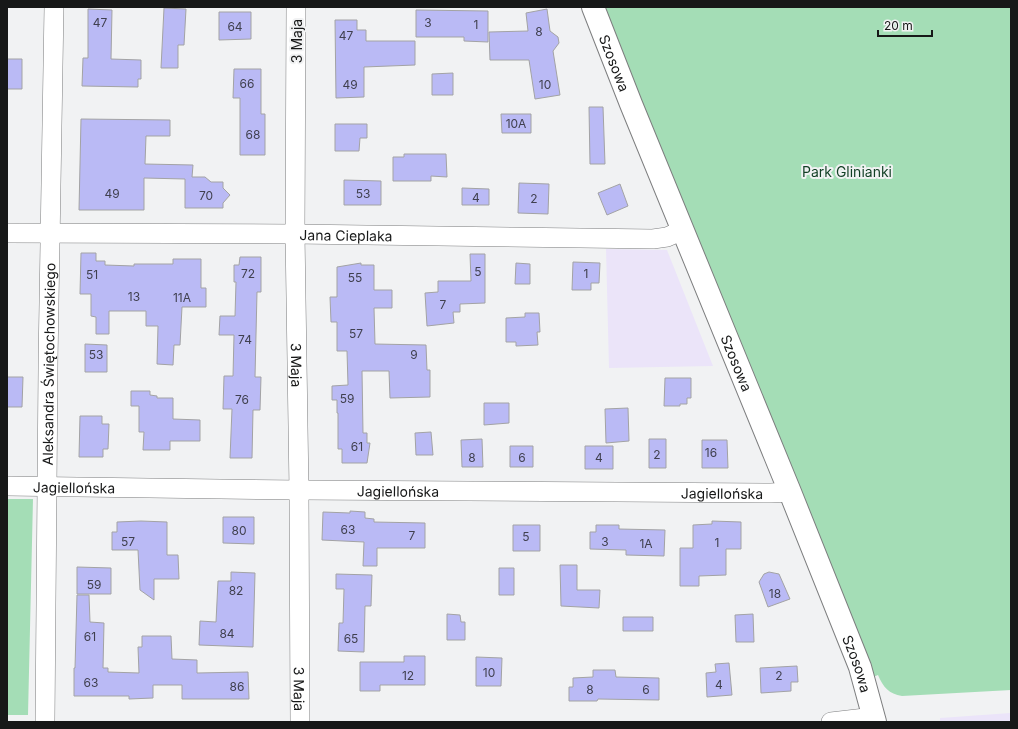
<svg xmlns="http://www.w3.org/2000/svg" width="1018" height="729" font-family="Inter,sans-serif">
	<rect width="100%" height="100%" fill="#f1f2f3"/>
	<path fill="#ebe4f9" d="M 606,249 L 667,250 L 713,366 L 609,368 Z
		M 1011,713 L 1011,722 L 940,722 L 940,718 Z"/>
	<path fill="#a4ddb6" d="M 603,7 L 1011,7 L 1011,690 L 902,696 C 889,694 883,687 878,675 L 873,677 Z
		M 7,499 L 33,499 L 28,715 L 7,715 Z"/>
	<path fill="#babaf5" stroke="#a3a3a4" d="M 164,8 L 186,9 L 184,45 L 178,45 L 178,68 L 161,68 Z
		M 88,9 L 112,10 L 111,59 L 141,60 L 141,79 L 138,79 L 138,87 L 82,86 L 83,58 L 88,58 Z
		M 547,9 L 550,31 L 558,37 L 559,43 L 553,51 L 560,95 L 535,99 L 529,60 L 490,60 L 489,32 L 528,31 L 526,13 Z
		M 416,10 L 488,11 L 488,42 L 464,41 L 464,37 L 416,37 Z
		M 219,12 L 251,12 L 251,39 L 219,40 Z
		M 335,20 L 357,20 L 357,30 L 366,30 L 366,41 L 415,41 L 415,65 L 364,67 L 364,97 L 336,98 Z
		M 7,59 L 22,59 L 22,89 L 7,89 Z
		M 234,69 L 261,69 L 261,114 L 265,114 L 265,155 L 240,155 L 240,98 L 233,98 Z
		M 453,73 L 453,95 L 432,95 L 432,74 Z
		M 589,107 L 603,107 L 605,164 L 590,164 Z
		M 501,114 L 531,114 L 531,133 L 502,133 Z
		M 81,119 L 170,120 L 170,136 L 146,136 L 145,164 L 193,165 L 192,177 L 205,177 L 211,182 L 223,182 L 223,188 L 230,195 L 223,203 L 223,208 L 185,208 L 185,179 L 144,178 L 144,210 L 79,210 Z
		M 335,124 L 367,124 L 367,138 L 360,138 L 359,151 L 335,151 Z
		M 404,154 L 446,154 L 447,177 L 431,176 L 431,181 L 393,181 L 393,157 L 404,157 Z
		M 344,180 L 381,181 L 381,205 L 344,205 Z
		M 519,183 L 549,184 L 548,214 L 518,213 Z
		M 620,184 L 628,206 L 607,215 L 598,193 Z
		M 462,188 L 489,189 L 489,205 L 462,205 Z
		M 81,253 L 96,253 L 96,261 L 105,261 L 105,265 L 134,266 L 134,264 L 173,264 L 173,259 L 201,259 L 201,288 L 206,288 L 206,307 L 182,307 L 180,345 L 174,345 L 173,365 L 157,364 L 158,326 L 146,326 L 146,311 L 109,311 L 109,334 L 96,334 L 96,317 L 91,316 L 91,294 L 80,294 Z
		M 470,254 L 485,254 L 485,303 L 460,304 L 460,312 L 453,312 L 454,323 L 427,326 L 425,293 L 438,292 L 438,281 L 471,281 Z
		M 240,257 L 261,257 L 261,292 L 257,292 L 255,377 L 261,377 L 260,410 L 253,410 L 252,458 L 230,458 L 232,409 L 223,409 L 224,376 L 233,376 L 234,335 L 219,335 L 220,316 L 235,316 L 236,282 L 234,282 L 234,265 L 239,265 Z
		M 573,262 L 600,263 L 599,283 L 591,283 L 591,290 L 572,290 Z
		M 361,263 L 361,265 L 374,265 L 374,290 L 392,290 L 392,308 L 374,308 L 375,344 L 426,345 L 427,370 L 430,370 L 430,397 L 390,398 L 389,371 L 362,371 L 363,433 L 367,433 L 367,443 L 370,443 L 367,463 L 342,463 L 342,449 L 338,449 L 338,413 L 337,413 L 337,400 L 332,400 L 332,386 L 348,385 L 347,351 L 337,351 L 337,322 L 331,322 L 330,297 L 337,297 L 337,267 Z
		M 516,263 L 530,264 L 530,284 L 515,284 Z
		M 525,313 L 539,313 L 540,332 L 537,332 L 538,345 L 516,346 L 516,342 L 506,342 L 506,318 L 525,317 Z
		M 85,344 L 107,345 L 107,372 L 85,372 Z
		M 7,377 L 23,377 L 22,407 L 7,407 Z
		M 665,378 L 691,378 L 691,398 L 687,398 L 687,404 L 680,404 L 680,406 L 664,406 Z
		M 131,391 L 150,391 L 150,395 L 157,396 L 157,398 L 173,398 L 173,419 L 200,420 L 200,441 L 170,441 L 170,450 L 143,450 L 144,432 L 139,432 L 139,406 L 131,406 Z
		M 484,403 L 509,403 L 509,423 L 484,425 Z
		M 628,408 L 629,441 L 606,443 L 605,409 Z
		M 80,416 L 102,416 L 102,424 L 109,424 L 108,449 L 103,449 L 103,457 L 79,457 Z
		M 431,432 L 433,455 L 416,455 L 415,433 Z
		M 482,439 L 483,467 L 462,467 L 461,440 Z
		M 649,439 L 666,439 L 666,468 L 649,468 Z
		M 702,440 L 727,440 L 728,468 L 702,468 Z
		M 510,446 L 533,446 L 533,467 L 510,467 Z
		M 585,446 L 613,446 L 613,469 L 585,469 Z
		M 350,511 L 365,512 L 365,518 L 374,519 L 374,522 L 425,523 L 425,548 L 377,548 L 377,566 L 363,566 L 364,542 L 322,540 L 323,512 L 350,513 Z
		M 223,517 L 254,517 L 254,544 L 223,543 Z
		M 141,521 L 167,522 L 167,555 L 178,555 L 179,579 L 154,579 L 154,600 L 140,590 L 138,550 L 112,550 L 112,532 L 117,532 L 117,522 Z
		M 712,521 L 741,522 L 741,549 L 726,549 L 726,575 L 699,576 L 699,586 L 680,586 L 680,548 L 693,548 L 693,525 L 712,524 Z
		M 513,525 L 540,525 L 540,551 L 513,551 Z
		M 596,525 L 619,525 L 619,529 L 665,530 L 664,556 L 626,555 L 626,550 L 590,549 L 590,532 L 596,532 Z
		M 560,565 L 577,565 L 577,590 L 600,590 L 599,608 L 561,606 Z
		M 77,567 L 111,568 L 111,594 L 77,594 Z
		M 499,568 L 514,568 L 514,595 L 499,595 Z
		M 231,572 L 255,573 L 253,647 L 199,645 L 200,621 L 216,622 L 218,581 L 231,581 Z
		M 769,572 L 779,574 L 790,599 L 768,607 L 759,582 L 764,574 Z
		M 336,574 L 372,575 L 371,606 L 365,606 L 364,652 L 338,651 L 339,623 L 343,623 L 344,589 L 336,589 Z
		M 77,595 L 89,595 L 90,622 L 104,623 L 103,668 L 108,668 L 108,672 L 139,673 L 138,647 L 142,647 L 142,636 L 171,636 L 172,659 L 197,660 L 197,673 L 248,672 L 249,699 L 182,699 L 182,685 L 153,685 L 153,698 L 129,699 L 129,696 L 74,696 L 74,668 L 75,668 Z
		M 447,614 L 460,615 L 461,622 L 465,622 L 465,640 L 447,640 Z
		M 753,614 L 754,642 L 736,642 L 735,615 Z
		M 623,617 L 653,617 L 653,631 L 623,631 Z
		M 404,656 L 425,656 L 425,685 L 380,685 L 380,691 L 360,691 L 360,662 L 404,662 Z
		M 476,657 L 502,658 L 501,686 L 476,686 Z
		M 729,663 L 732,695 L 707,697 L 706,673 L 716,672 L 715,664 Z
		M 797,666 L 798,682 L 791,682 L 791,691 L 761,693 L 760,668 Z
		M 593,670 L 615,670 L 616,677 L 659,678 L 659,700 L 598,699 L 597,701 L 569,701 L 569,687 L 573,687 L 573,678 L 593,677 Z"/>
	<g fill="none" stroke-linecap="round" stroke-linejoin="round">
		<g stroke="#7d7e7f" stroke-width="20">
			<g id="minor">
				<path id="s1" d="M 296,7 L 295,234 L 299,490 L 300,722"/>
				<path id="s2" d="M 7,233 L 295,234 L 653,239 L 667,237 L 683,230"/>
				<path id="s3" d="M 7,486 L 299,490 L 771,493 L 790,492"/>
				<path id="s4" d="M 45,722 C 46,484 49,245 54,7"/>
				<path d="M 831,722 L 874,717"/>
			</g>
		</g>
		<g stroke="#7d7e7f" stroke-width="24">
			<g id="tertiary">
				<path id="s5" d="M 593,7 L 631,104 L 790,492 L 860,667 L 875,722"/>
			</g>
		</g>
		<use href="#minor" stroke="#fff" stroke-width="19"/>
		<use href="#tertiary" stroke="#fff" stroke-width="22"/>
	</g>
	<g text-anchor="middle" dominant-baseline="central" stroke-width="4" stroke-linejoin="round" paint-order="stroke">
		<g font-size="12" fill="#40404f">
			<text x="100" y="22">47</text>
			<text x="428" y="22">3</text>
			<text x="476" y="24">1</text>
			<text x="235" y="26">64</text>
			<text x="539" y="31">8</text>
			<text x="346" y="35">47</text>
			<text x="247" y="83">66</text>
			<text x="350" y="84">49</text>
			<text x="545" y="84">10</text>
			<text x="516" y="123">10A</text>
			<text x="253" y="134">68</text>
			<text x="112" y="193">49</text>
			<text x="363" y="193">53</text>
			<text x="206" y="195">70</text>
			<text x="476" y="197">4</text>
			<text x="534" y="198">2</text>
			<text x="478" y="271">5</text>
			<text x="248" y="273">72</text>
			<text x="586" y="273">1</text>
			<text x="92" y="274">51</text>
			<text x="355" y="277">55</text>
			<text x="134" y="296">13</text>
			<text x="182" y="297">11A</text>
			<text x="443" y="304">7</text>
			<text x="356" y="333">57</text>
			<text x="245" y="339">74</text>
			<text x="96" y="354">53</text>
			<text x="414" y="354">9</text>
			<text x="347" y="398">59</text>
			<text x="242" y="399">76</text>
			<text x="357" y="446">61</text>
			<text x="711" y="452">16</text>
			<text x="657" y="454">2</text>
			<text x="472" y="457">8</text>
			<text x="522" y="457">6</text>
			<text x="599" y="457">4</text>
			<text x="348" y="529">63</text>
			<text x="239" y="530">80</text>
			<text x="412" y="535">7</text>
			<text x="526" y="536">5</text>
			<text x="128" y="541">57</text>
			<text x="605" y="541">3</text>
			<text x="717" y="542">1</text>
			<text x="646" y="543">1A</text>
			<text x="94" y="584">59</text>
			<text x="236" y="590">82</text>
			<text x="775" y="593">18</text>
			<text x="227" y="633">84</text>
			<text x="90" y="636">61</text>
			<text x="351" y="638">65</text>
			<text x="489" y="672">10</text>
			<text x="408" y="675">12</text>
			<text x="779" y="675">2</text>
			<text x="91" y="682">63</text>
			<text x="719" y="684">4</text>
			<text x="237" y="686">86</text>
			<text x="590" y="689">8</text>
			<text x="646" y="689">6</text>
		</g>
		<g font-size="14" fill="#171818" stroke="#f1f2f3">
			<text transform="translate(296 41) rotate(-90)">3 Maja</text>
			<text stroke="none"><textPath href="#s5" startOffset="60">Szosowa</textPath></text>
			<text stroke="none"><textPath href="#s2" startOffset="339">Jana Cieplaka</textPath></text>
			<text stroke="none"><textPath href="#s5" startOffset="384">Szosowa</textPath></text>
			<text stroke="none"><textPath href="#s4" startOffset="358">Aleksandra Świętochowskiego</textPath></text>
			<text stroke="none"><textPath href="#s1" startOffset="358">3 Maja</textPath></text>
			<text stroke="none"><textPath href="#s3" startOffset="67">Jagiellońska</textPath></text>
			<text stroke="none"><textPath href="#s3" startOffset="391">Jagiellońska</textPath></text>
			<text stroke="none"><textPath href="#s3" startOffset="715">Jagiellońska</textPath></text>
			<text stroke="none"><textPath href="#s5" startOffset="708">Szosowa</textPath></text>
			<text stroke="none"><textPath href="#s1" startOffset="682">3 Maja</textPath></text>
		</g>
		<g font-size="14" fill="#113f24" stroke="#f1f2f3">
			<text x="847" y="171">Park Glinianki</text>
		</g>
	</g>
	<rect width="1018" height="729" fill="none" stroke="#171818" stroke-width="16"/>
	<path d="M878 30v6h54v-6" fill="none" stroke="#171818" stroke-width="2"/>
	<text x="884" y="30" font-size="12" fill="#171818" stroke="#f1f2f3" stroke-width="3" paint-order="stroke">20 m</text>
</svg>
